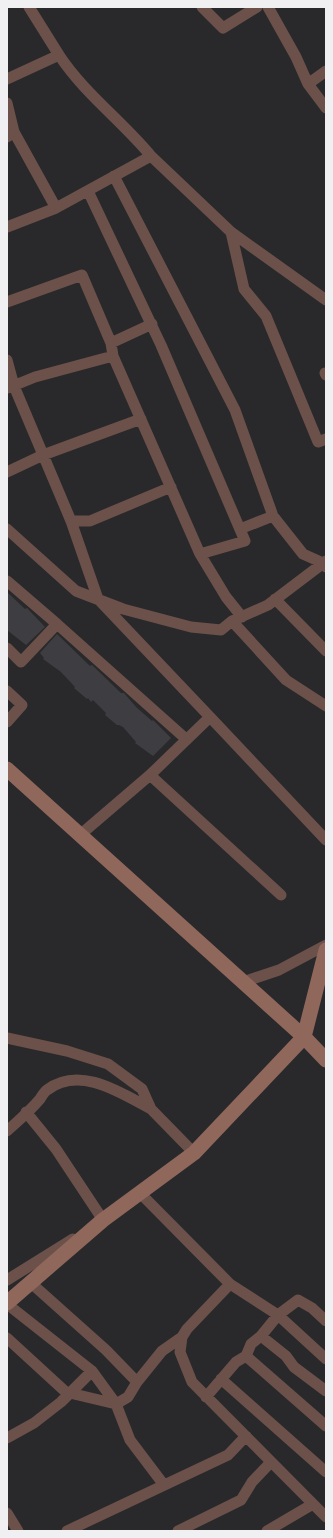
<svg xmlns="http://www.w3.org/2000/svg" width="333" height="1538" font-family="Raleway,sans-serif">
	<rect width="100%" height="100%" fill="#29292c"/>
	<path fill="#3e3e42" d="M 7,592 L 25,609 L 27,608 L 45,627 L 26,645 L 7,630 Z
		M 57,634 L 90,666 L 92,665 L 121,693 L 124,693 L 136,707 L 152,721 L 153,720 L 171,738 L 153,756 L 135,743 L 136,742 L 123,727 L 119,725 L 117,725 L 105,715 L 106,713 L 93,700 L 91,702 L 88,698 L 87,699 L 74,688 L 75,687 L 61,672 L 43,659 L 44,658 L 40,653 Z"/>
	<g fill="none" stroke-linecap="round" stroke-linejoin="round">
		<path stroke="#6c514a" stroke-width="11" d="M 29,7 L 59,55
			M 202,7 L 223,28 L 257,7
			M 268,7 L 296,57 L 308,84 L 326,108
			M 7,79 L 59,55 C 84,93 122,121 151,156 L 56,208
			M 308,84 L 326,71
			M 7,103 L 14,132 L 7,137
			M 151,156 L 231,232 L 326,300
			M 114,176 L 235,410 L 273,516 L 303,554 L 323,563 L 326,567
			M 88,191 L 161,345 L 245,541 L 200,554 L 226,597 L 242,617
			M 7,227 L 56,208 L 14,132
			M 231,232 L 244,289 L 266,316 L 318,442 L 326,439
			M 7,302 L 82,275 L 111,343 L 113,356
			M 111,343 L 152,324
			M 7,360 L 14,386 L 71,521 L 98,599 L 210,717 L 150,775 L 80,835
			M 325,373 L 326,375
			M 8,388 L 35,377 L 113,356 L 200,554
			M 7,472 L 43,455 L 141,419
			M 71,521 L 90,521 L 171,487
			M 7,529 L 76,591 L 123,609 L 191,627 L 221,630 L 232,621 L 268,605 L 326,561
			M 240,529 L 273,516
			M 7,581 L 57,624 L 21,662 L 7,648
			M 275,599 L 326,651
			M 232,621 L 286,680 L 326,706
			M 57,624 L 186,739
			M 7,691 L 22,705 L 7,722
			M 210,717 L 326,840
			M 150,775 L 281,895
			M 243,982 L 279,970 L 326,945
			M 7,1038 L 67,1051 L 108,1064 L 142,1089 L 151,1109 L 194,1153
			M 26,1112 L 56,1149 L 103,1220 L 97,1224
			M 7,1131 C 18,1121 30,1111 40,1099 C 42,1096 44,1092 47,1090 C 80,1065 121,1093 151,1109
			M 140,1193 L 230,1284 L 187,1329 L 182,1337 L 180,1352 L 192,1382 L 326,1517
			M 7,1280 L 73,1239
			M 230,1284 L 278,1315 L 326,1359
			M 7,1304 L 92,1371 L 116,1404 L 128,1397 L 137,1382 L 106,1350 L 31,1283
			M 261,1336 L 286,1356 L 294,1367 L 326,1391
			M 7,1338 L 68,1394
			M 246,1356 L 326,1426
			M 221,1379 L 326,1472
			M 137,1382 L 162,1351 L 182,1337
			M 74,1394 L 116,1404 L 130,1440 L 164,1485
			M 206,1397 L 236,1362 L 246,1356 L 251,1344 L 261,1336 L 278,1315 L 298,1300 L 312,1308 L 326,1321
			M 7,1438 L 34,1423 L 61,1402 L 92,1371
			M 7,1513 L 18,1531
			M 67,1531 L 228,1455 L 246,1436
			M 178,1531 L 241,1500 L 252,1482 L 271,1462
			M 267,1531 L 313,1504"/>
		<path stroke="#90675b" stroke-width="15" d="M 7,769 L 304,1037 L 326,1060
			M 7,1303 L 103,1220 L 194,1153 L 304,1037 L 326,950"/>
	</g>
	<rect width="333" height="1538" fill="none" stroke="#f0f0f3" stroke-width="16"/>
</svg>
